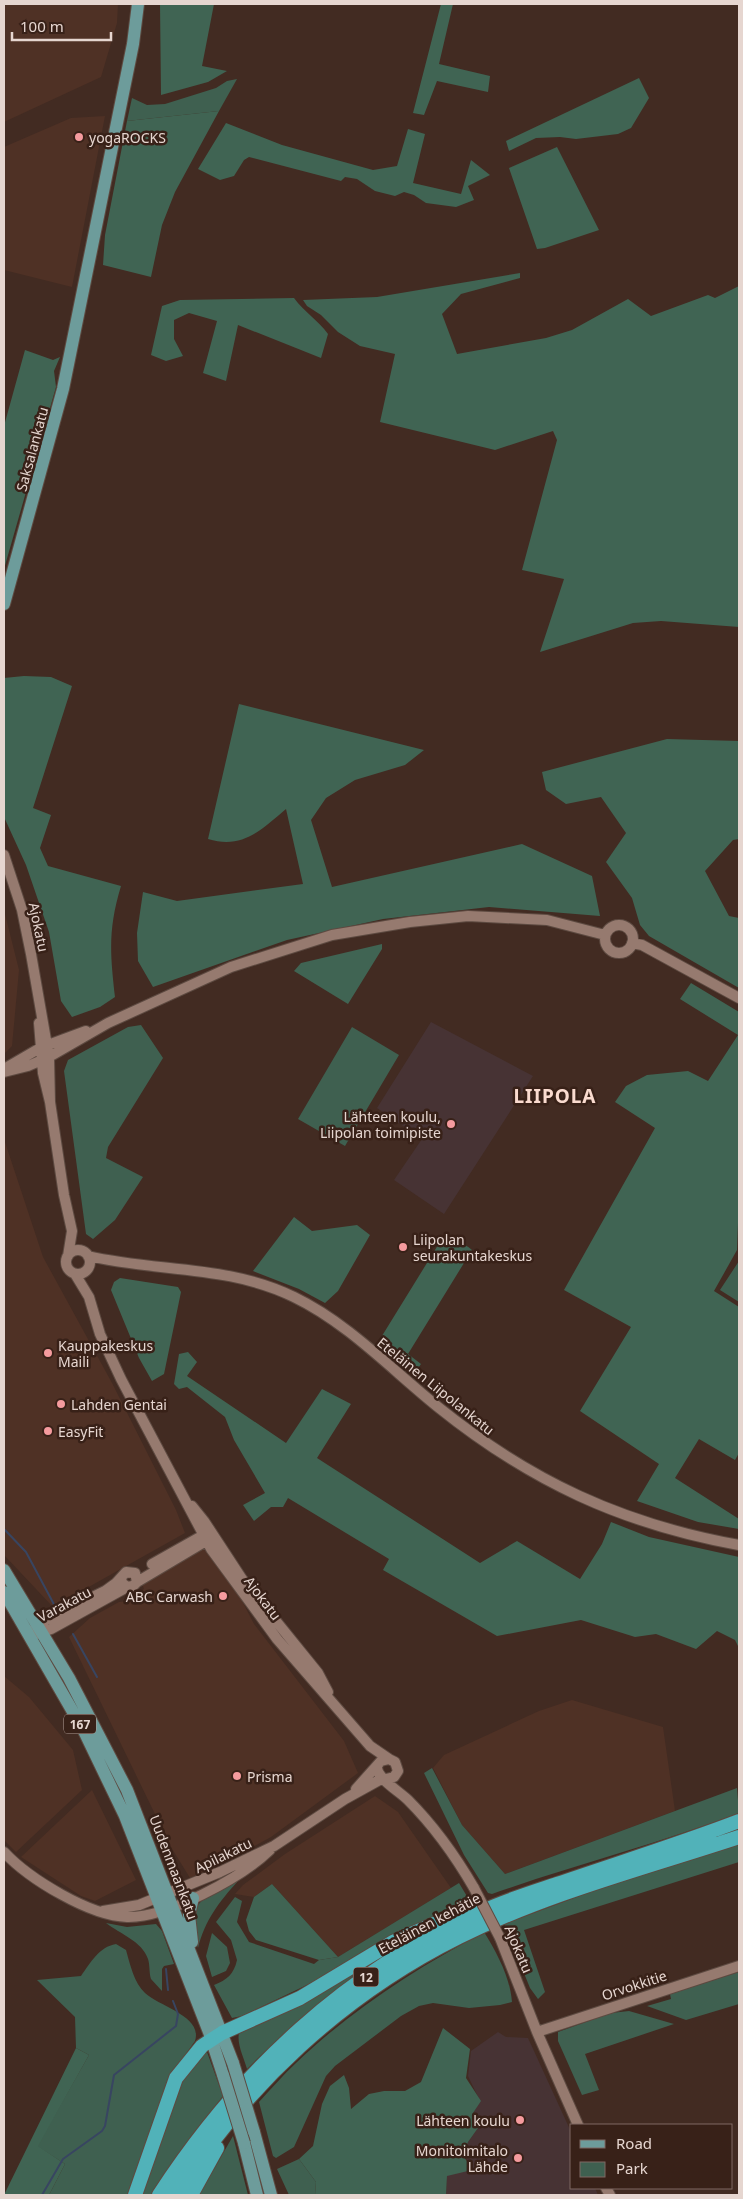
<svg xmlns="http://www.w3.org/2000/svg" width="743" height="2199" font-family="'Noto Sans',sans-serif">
	<rect width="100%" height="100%" fill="#422b22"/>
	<path fill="#4f3125" d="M 4,4 L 118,4 L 117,23 L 101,77 L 4,122 Z
		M 105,116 L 72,287 L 4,270 L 4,147 L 71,118 Z
		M 4,910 L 19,970 L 12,1046 L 4,1054 Z
		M 4,1139 L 43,1257 L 112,1383 L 176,1510 L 185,1533 L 53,1607 L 4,1555 Z
		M 206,1543 L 238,1593 L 254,1624 L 344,1741 L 358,1773 L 271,1837 L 221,1864 L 190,1878 L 171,1847 L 69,1637 L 90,1618 L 119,1602 L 128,1601 L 144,1589 L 141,1581 Z
		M 4,1676 L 29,1697 L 73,1750 L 82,1790 L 16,1852 L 4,1840 Z
		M 572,1700 L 663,1727 L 675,1811 L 505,1874 L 462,1825 L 433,1768 L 444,1755 L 539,1711 Z
		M 92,1790 L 136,1880 L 95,1901 L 81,1896 L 21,1857 Z
		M 375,1796 L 398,1812 L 451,1888 L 338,1957 L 272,1884 L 254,1897 L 235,1894 L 243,1885 L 285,1854 Z"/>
	<path fill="#473334" d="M 431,1022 L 533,1076 L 444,1214 L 394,1180 L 422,1139 L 377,1108 Z
		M 498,2032 L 506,2037 L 528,2038 L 572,2134 L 572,2188 L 595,2188 L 598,2195 L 446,2195 L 447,2176 L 468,2161 L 463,2155 L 468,2142 L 478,2128 L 473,2113 L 480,2101 L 468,2076 L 471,2051 Z"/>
	<path fill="#3f6050" d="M 237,79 L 219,111 L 127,121 L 132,98 L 147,105 L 165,104 L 216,88 L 227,81 Z
		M 141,1025 L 163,1058 L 108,1147 L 106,1158 L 143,1177 L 115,1220 L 93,1239 L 86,1234 L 64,1071 L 68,1060 L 128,1027 Z
		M 352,1027 L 399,1055 L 345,1146 L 298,1119 Z
		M 739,1261 L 739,1302 L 720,1290 Z
		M 432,1768 L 462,1825 L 505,1874 L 737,1788 L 739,1813 C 658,1844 573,1865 492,1894 L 488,1893 L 464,1855 L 424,1773 Z
		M 739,1844 L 739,1862 L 524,1930 L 545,1992 L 538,1999 L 530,1988 L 504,1924 L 590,1892 Z
		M 238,1881 C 219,1902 205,1920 198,1948 C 189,1898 197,1902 238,1881 Z
		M 459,1883 L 471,1903 L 406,1929 L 372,1946 L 311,1983 L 242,2016 L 232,2018 L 214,1985 C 227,1980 234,1974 237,1960 L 231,1940 L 216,1922 L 235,1897 L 242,1901 L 237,1922 L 249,1942 L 314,1964 L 319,1960 L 338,1957 Z
		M 106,1923 L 127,1927 L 156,1924 L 162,1931 L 174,1964 L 164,1966 L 162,1969 L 162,1991 L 151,1979 C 149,1973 150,1965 148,1959 C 142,1941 120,1934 106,1923 Z
		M 484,1932 C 497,1953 510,1977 512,2002 L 500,2005 L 469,2008 L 433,2003 L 419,2006 L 401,2016 L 335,2066 L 326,2076 L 294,2147 L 276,2158 L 273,2156 L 259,2102 C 271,2089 283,2075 296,2063 C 351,2010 417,1968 484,1932 Z
		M 212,1933 L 227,1947 L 230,1963 L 226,1971 L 212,1977 L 206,1956 Z
		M 416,1936 C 355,1975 299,2017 247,2069 C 244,2058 235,2041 240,2030 Z
		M 116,1944 L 126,1950 C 130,1964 134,1983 145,1993 C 160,2007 203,2016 195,2041 L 168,2079 L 144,2156 L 128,2195 L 49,2195 L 65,2164 L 37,2146 L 89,2055 L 76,2048 L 75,2017 L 37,1980 L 81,1976 C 91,1962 99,1947 116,1944 Z
		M 739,1972 L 739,2004 L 686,2020 L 647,2006 L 671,1999 L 670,1994 Z
		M 629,2011 L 674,2024 L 585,2054 L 599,2090 L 582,2095 L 558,2041 L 558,2032 L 611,2013 Z
		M 204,2052 L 207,2052 L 223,2096 L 192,2135 L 152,2195 L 142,2195 L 178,2085 Z
		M 233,2136 L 248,2195 L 199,2195 Z
		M 299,2159 L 316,2182 L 315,2195 L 289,2195 L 277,2169 Z"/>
	<path fill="#406453" d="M 160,4 L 214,4 L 202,66 L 227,71 L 208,82 L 161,95 Z
		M 441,4 L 453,4 L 439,64 L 490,76 L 488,92 L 437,81 L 424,115 L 413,113 Z
		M 639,78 L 649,98 L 631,128 L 618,134 L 576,139 L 560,137 L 536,138 L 509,151 L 506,141 Z
		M 219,111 L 175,192 L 162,225 L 151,277 L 103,265 L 105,235 L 127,121 Z
		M 226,123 L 282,145 L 373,170 L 397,166 L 408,129 L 425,134 L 413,183 L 461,194 L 471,160 L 490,175 L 468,186 L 474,200 L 456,207 L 426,203 L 414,195 L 404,192 L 395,196 L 375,191 L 357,179 L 345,177 L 341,181 L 249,157 L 244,160 L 234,176 L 220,180 L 198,169 Z
		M 557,147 L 599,230 L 545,248 L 537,249 L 509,168 Z
		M 520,273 L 520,278 L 461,294 L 442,314 L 457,354 L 546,338 L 572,330 L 628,299 L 651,316 L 708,295 L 715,298 L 739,286 L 739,627 L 661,621 L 633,623 L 540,652 L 564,579 L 522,570 L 557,440 L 553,431 L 495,450 L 380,422 L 395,354 L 360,346 L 338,332 L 321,315 L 307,306 L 303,300 L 377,297 Z
		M 294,298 C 304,312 318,320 328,334 L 321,358 L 238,325 L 226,381 L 203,373 L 217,321 L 189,313 L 174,320 L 174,339 L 183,356 L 166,361 L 151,355 L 162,306 L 180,300 Z
		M 25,350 L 53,360 L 60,357 L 54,371 L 56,387 L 4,569 L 4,426 Z
		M 24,676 L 51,677 L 72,686 L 33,808 L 51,815 L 40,848 L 48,866 L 121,886 C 108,929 110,953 115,997 L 100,1007 L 72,1017 L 61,1001 L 49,932 L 26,865 L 4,817 L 4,678 Z
		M 239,704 L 424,750 L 405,765 L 355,780 L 326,798 L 311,820 L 332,887 L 522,844 L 592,876 L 600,916 L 489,907 L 383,919 L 287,940 L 153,987 L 138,961 L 137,933 L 143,892 L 177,901 L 303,884 L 286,809 C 262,829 243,850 208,839 Z
		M 667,739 L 739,741 L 739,839 L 733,840 L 705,871 L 729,916 L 739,918 L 739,988 L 649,936 L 640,925 L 632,898 L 606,862 L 626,833 L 601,797 L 566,804 L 546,790 L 542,772 Z
		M 382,944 L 382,949 L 348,1004 L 294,971 L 301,963 Z
		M 691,983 L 739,1012 L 739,1196 L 737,1250 L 714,1291 L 739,1307 L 739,1453 L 735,1460 L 699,1439 L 675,1478 L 739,1519 L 739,1529 L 698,1522 L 637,1501 L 659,1464 L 580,1411 L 631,1327 L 564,1290 L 655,1128 L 615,1102 L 626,1086 L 647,1075 L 688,1071 L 708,1081 L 738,1035 L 680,999 Z
		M 294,1217 L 312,1231 L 357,1225 L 370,1235 L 338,1291 L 325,1303 L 299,1289 L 253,1271 Z
		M 443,1237 C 454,1243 462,1241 472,1250 L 408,1354 L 421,1364 L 416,1371 L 408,1370 L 377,1344 Z
		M 120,1278 L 178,1287 L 181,1292 L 164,1374 L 152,1381 L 139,1358 L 111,1290 L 114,1282 Z
		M 188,1352 L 197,1362 L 187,1376 L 286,1443 L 322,1389 L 351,1404 L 317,1458 L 480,1563 L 517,1541 L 580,1579 L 602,1544 L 611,1522 L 649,1537 L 739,1557 L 739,1648 L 735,1640 L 717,1631 L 696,1649 L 656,1634 L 635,1637 L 581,1620 L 497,1636 L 383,1570 L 389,1559 L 288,1498 L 283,1507 L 271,1507 L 254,1521 L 243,1505 L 265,1493 L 234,1440 L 225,1417 L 187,1387 L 179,1389 L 174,1384 L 179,1354 Z
		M 272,1884 L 338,1957 L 319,1960 L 256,1940 L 249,1931 L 246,1920 L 254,1897 Z
		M 443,2028 L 470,2049 L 466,2078 L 481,2101 L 473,2113 L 478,2128 L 468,2142 L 463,2155 L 472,2170 L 447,2176 L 446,2195 L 315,2195 L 316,2182 L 299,2159 L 313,2146 L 322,2104 L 330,2086 L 344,2075 L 349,2088 L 351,2109 L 369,2094 L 384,2091 L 405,2091 L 421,2082 Z
		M 76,2048 L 89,2055 L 38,2146 L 65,2164 L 49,2195 L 4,2195 Z"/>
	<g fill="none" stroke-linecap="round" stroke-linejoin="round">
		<path stroke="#384561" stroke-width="2" d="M 4,1529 L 26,1552 L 57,1610
			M 73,1634 L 97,1677
			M 166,1969 L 168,1990
			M 42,2195 L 63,2159 L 102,2131 L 105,2126 L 114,2075 L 176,2026 L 178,2014 L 173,2001"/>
		<g stroke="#5d4a41" stroke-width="12">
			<path id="minor" d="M 4,855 L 22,910 L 31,954 L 49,1057 L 50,1102
				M605 939a14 14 0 1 1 28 0a14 14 0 1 1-28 0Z
				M 632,943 L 642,945 L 739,998
				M 39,1023 L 43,1073 L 50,1102 L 64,1195 L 72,1231 L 68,1256
				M 4,1069 L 40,1048 L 86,1031
				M 4,1072 L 28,1066 L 49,1057 L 108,1023 L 231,967 L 332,935 L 410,922 L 468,916 L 547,920 L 605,935
				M66 1262a12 12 0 1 1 24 0a12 12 0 1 1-24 0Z
				M 88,1256 C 157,1272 229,1265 294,1297 C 348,1323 392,1370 438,1407 C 530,1481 622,1524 739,1545
				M 75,1274 L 89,1297 L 100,1334 L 121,1379 L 211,1549 L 277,1639 L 370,1746 L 389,1759
				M 192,1506 L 204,1521 L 242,1579 L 318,1673 L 328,1692
				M 152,1564 L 207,1533
				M 137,1582 L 206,1541 L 210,1536
				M 34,1629 L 38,1624 L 105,1591 L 116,1583 L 126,1572 L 135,1573 L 137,1582 L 133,1586 L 127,1587 L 122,1583 L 121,1578
				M 36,1634 L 51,1629 L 127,1587
				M 377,1768 C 378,1779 400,1792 408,1800 C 434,1826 456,1857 474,1888
				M 356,1789 L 381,1761 L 389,1759 L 395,1762 L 398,1771 L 394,1777 L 386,1779
				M 4,1852 C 29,1879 90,1916 127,1917 C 167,1918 241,1878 270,1850
				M 103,1911 L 139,1905 L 220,1872 L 274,1846 L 345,1799 L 383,1778
				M 500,1938 L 537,2032 L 578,2125
				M 537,2032 L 739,1966
				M 606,2188 L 610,2195"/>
		</g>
		<g stroke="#5d4a41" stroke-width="14">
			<path id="major" d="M 4,604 L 63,389 L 133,44 L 138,4
				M 4,1570 L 69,1678 L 127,1790 L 233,2063
				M 4,1592 L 84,1731 L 125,1816 L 209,2032 L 223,2075
				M 192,1942 L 189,1915 L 193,1898
				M 254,2132 L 271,2195
				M 244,2143 L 257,2195"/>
		</g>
		<g stroke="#5d4a41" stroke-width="16">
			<path id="highway" d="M 135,2195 L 176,2078 L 202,2046 L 222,2033 L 300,1998 L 393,1942 L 462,1912
				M 159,2195 C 239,2072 347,1970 483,1911 C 507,1900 533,1892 557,1884 C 618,1863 679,1844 739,1821
				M 175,2195 C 245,2086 342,1995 459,1937 C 548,1893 645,1868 739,1837
				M 191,2195 L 217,2148"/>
		</g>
		<use href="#minor" stroke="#967a6f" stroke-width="10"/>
		<use href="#major" stroke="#6d9c9b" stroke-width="12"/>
		<use href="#highway" stroke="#51b2b9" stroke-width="14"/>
		<g stroke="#5d4a41" stroke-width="12" stroke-linecap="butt">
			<path id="minor-bridge" d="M 474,1888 L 500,1938"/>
		</g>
		<g stroke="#5d4a41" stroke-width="14" stroke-linecap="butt">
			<path id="major-bridge" d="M 233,2063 L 254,2132
				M 223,2075 L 244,2143"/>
		</g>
		<use href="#minor-bridge" stroke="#967a6f" stroke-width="10"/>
		<use href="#major-bridge" stroke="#6d9c9b" stroke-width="12"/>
	</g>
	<g fill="#f59b9e" stroke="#382118" stroke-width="2">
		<circle cx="79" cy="137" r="5"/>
		<circle cx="451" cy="1124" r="5"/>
		<circle cx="403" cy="1247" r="5"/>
		<circle cx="48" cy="1353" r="5"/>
		<circle cx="61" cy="1404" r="5"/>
		<circle cx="48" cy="1431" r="5"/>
		<circle cx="223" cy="1596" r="5"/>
		<circle cx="237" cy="1776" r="5"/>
		<circle cx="520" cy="2120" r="5"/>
		<circle cx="518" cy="2158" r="5"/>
	</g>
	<g text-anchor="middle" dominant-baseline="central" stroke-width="5" stroke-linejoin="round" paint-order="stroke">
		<g fill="#382118" stroke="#b2a099" stroke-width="1">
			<rect x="64" y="1714.5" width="32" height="19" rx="4"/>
			<rect x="353.5" y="1967.5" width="25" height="19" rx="4"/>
		</g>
		<g font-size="12" font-weight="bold" fill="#e6d6d0">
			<text x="80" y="1724">167</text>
			<text x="366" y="1977">12</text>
		</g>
		<g font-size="14" fill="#e6d6d0" stroke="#382118" text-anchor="start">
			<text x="89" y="137">yogaROCKS</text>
			<text x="441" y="1116" text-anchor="end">Lähteen koulu,<tspan x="441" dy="16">Liipolan toimipiste</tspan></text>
			<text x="413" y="1239">Liipolan<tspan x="413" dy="16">seurakuntakeskus</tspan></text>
			<text x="58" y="1345">Kauppakeskus<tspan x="58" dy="16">Maili</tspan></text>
			<text x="71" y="1404">Lahden Gentai</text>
			<text x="58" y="1431">EasyFit</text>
			<text x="213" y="1596" text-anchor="end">ABC Carwash</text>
			<text x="247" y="1776">Prisma</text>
			<text x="510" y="2120" text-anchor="end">Lähteen koulu</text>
			<text x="508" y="2150" text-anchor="end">Monitoimitalo<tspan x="508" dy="16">Lähde</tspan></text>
		</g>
		<g font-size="14" fill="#e6d6d0" stroke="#382118">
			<text transform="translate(32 449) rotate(-75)">Saksalankatu</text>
			<text transform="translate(39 927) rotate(78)">Ajokatu</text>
			<text transform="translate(436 1386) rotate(39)">Eteläinen Liipolankatu</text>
			<text transform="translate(263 1598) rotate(53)">Ajokatu</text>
			<text transform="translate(64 1604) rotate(-28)">Varakatu</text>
			<text transform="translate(223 1855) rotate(-26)">Apilakatu</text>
			<text transform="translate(174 1867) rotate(69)">Uudenmaankatu</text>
			<text transform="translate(429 1923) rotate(-28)">Eteläinen kehätie</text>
			<text transform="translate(519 1949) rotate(67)">Ajokatu</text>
			<text transform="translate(634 1985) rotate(-18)">Orvokkitie</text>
		</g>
		<g font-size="19" font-weight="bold" letter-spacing="1" fill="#fadbcf" stroke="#382118">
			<text x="555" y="1096">LIIPOLA</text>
		</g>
	</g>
	<rect width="743" height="2199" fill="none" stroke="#e6d6d0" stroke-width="10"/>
	<rect x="570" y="2124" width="162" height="65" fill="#382118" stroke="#7e6962"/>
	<rect x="580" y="2140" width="25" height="8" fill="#6d9c9b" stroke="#7e6962"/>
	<text x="616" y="2149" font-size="15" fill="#e6d6d0">Road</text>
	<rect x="580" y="2162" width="25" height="15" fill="#3f6050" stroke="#7e6962"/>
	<text x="616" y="2174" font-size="15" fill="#e6d6d0">Park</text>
	<path d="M12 32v8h99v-8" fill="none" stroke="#e6d6d0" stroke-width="2.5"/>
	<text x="20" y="32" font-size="15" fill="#e6d6d0" stroke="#382118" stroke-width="4" paint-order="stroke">100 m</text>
</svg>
